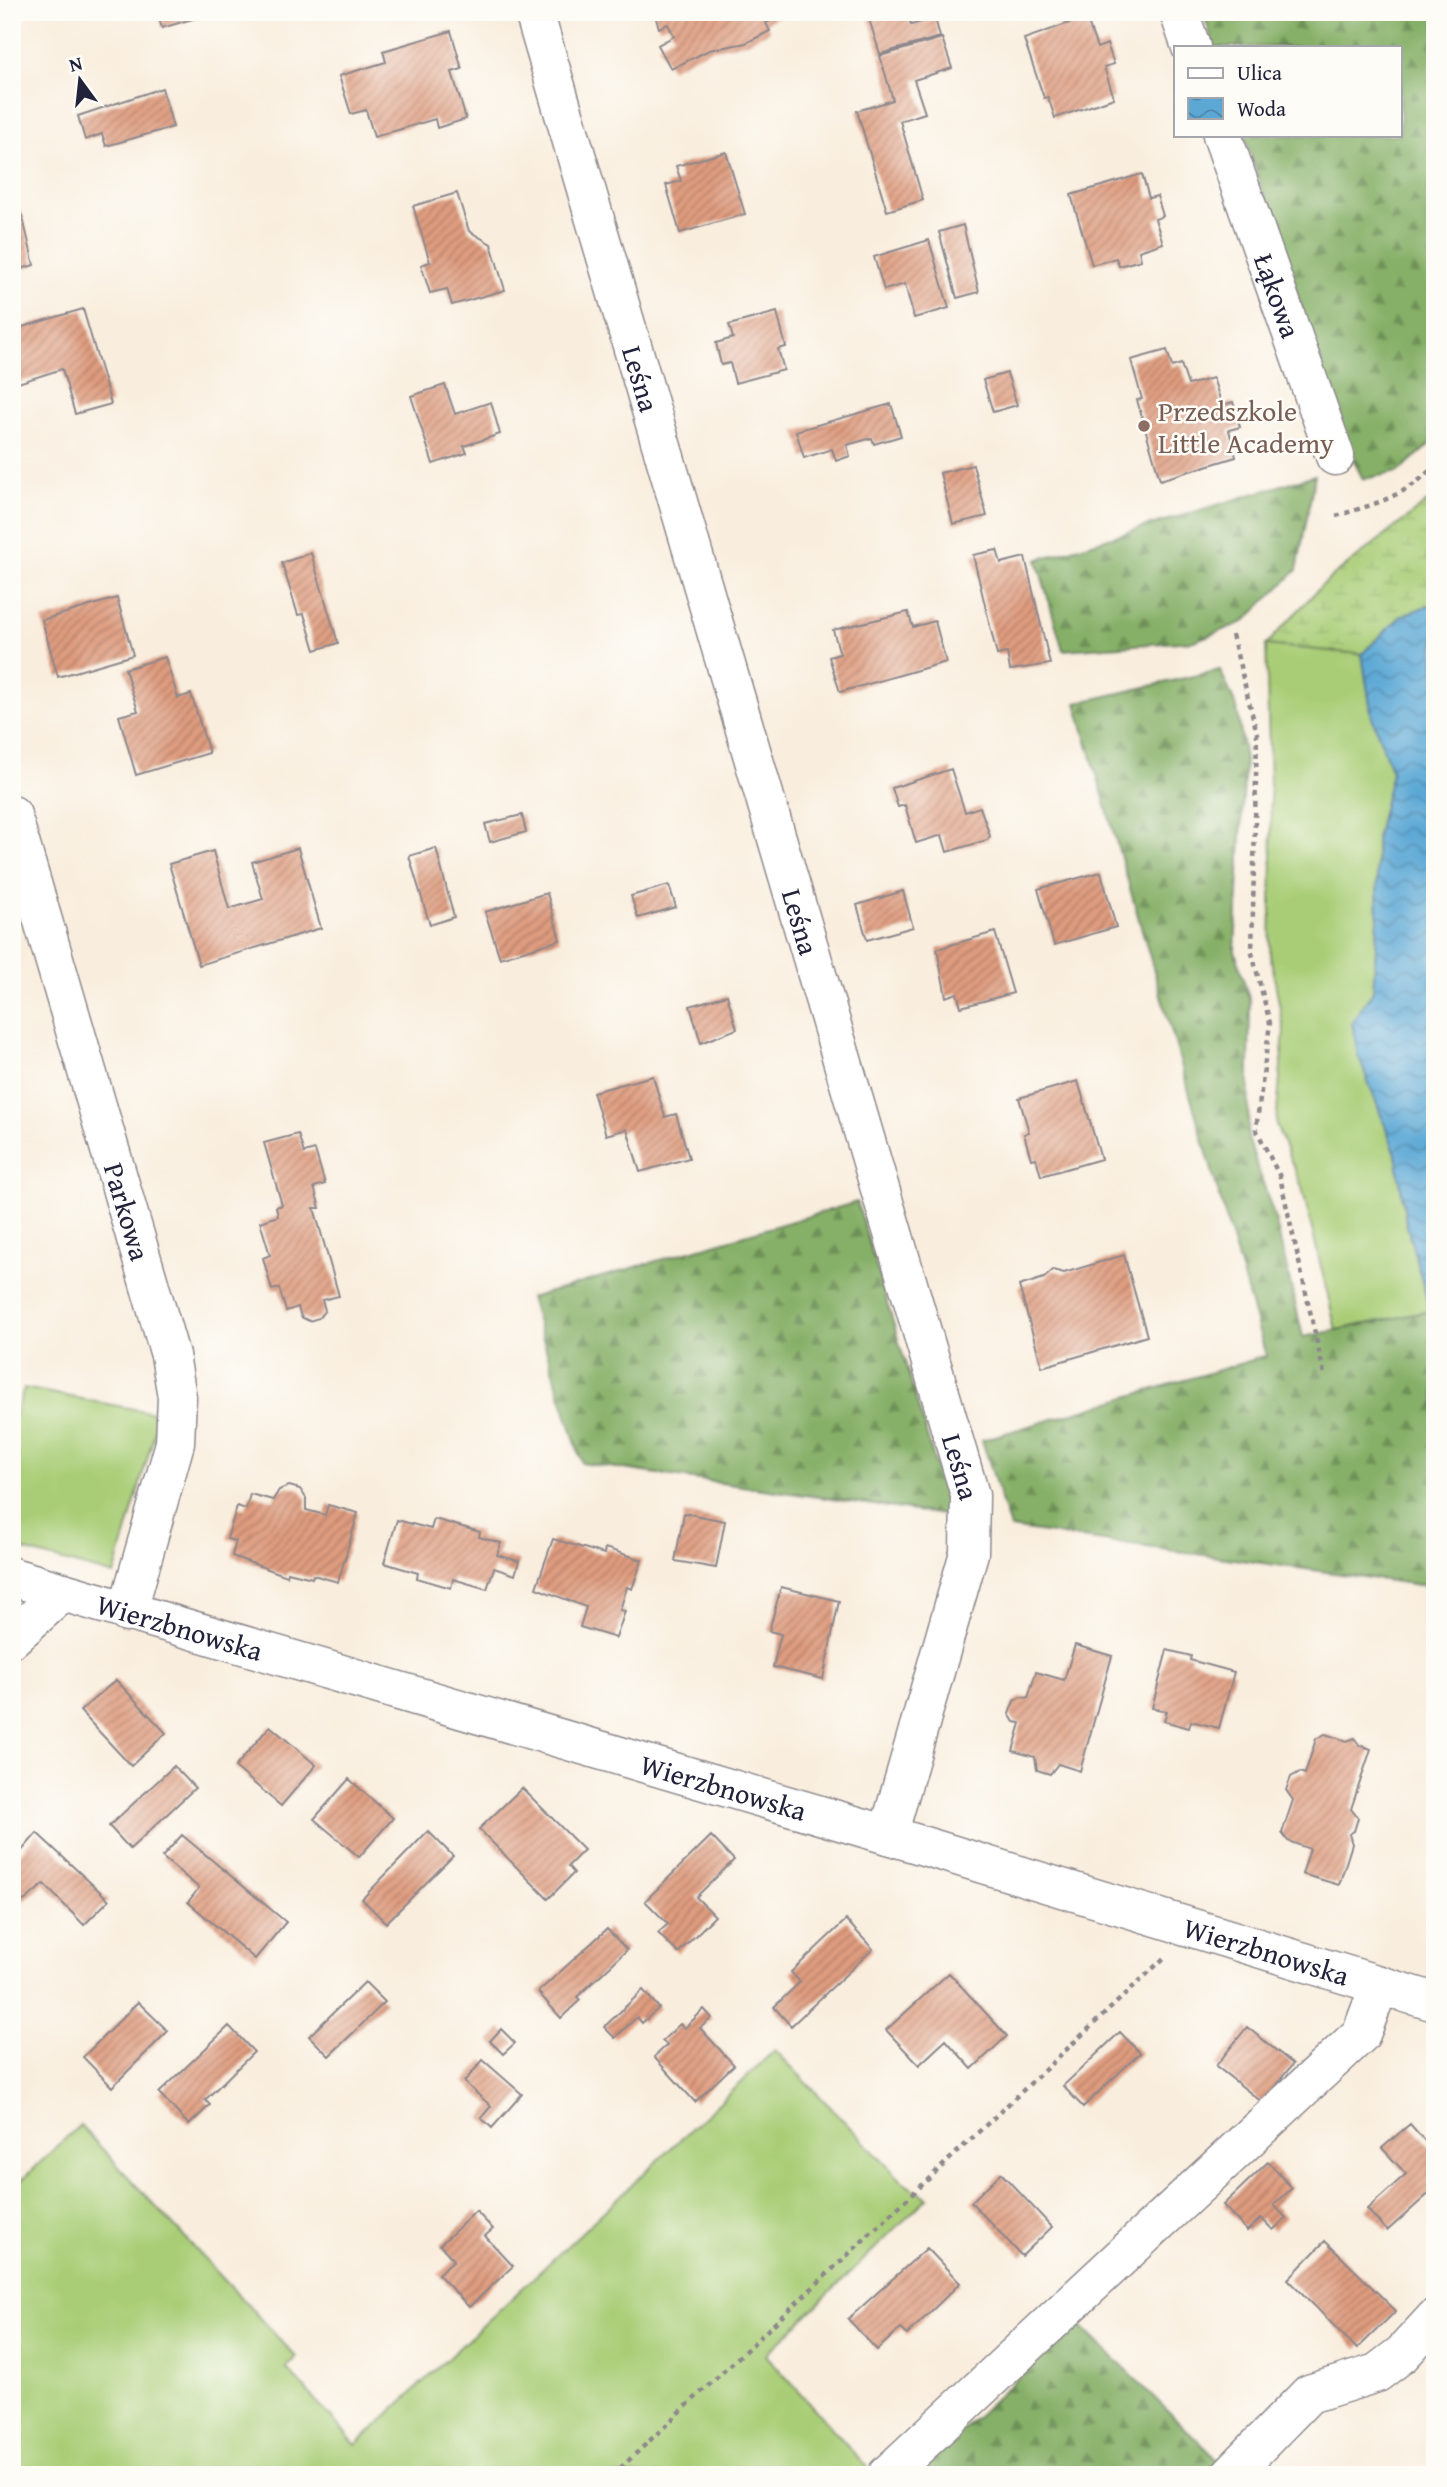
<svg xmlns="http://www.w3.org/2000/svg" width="1447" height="2487" font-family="'Gentium Book Plus',serif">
	<defs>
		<pattern id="forest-firs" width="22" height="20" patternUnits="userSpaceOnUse" patternTransform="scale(1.75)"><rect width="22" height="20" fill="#86b067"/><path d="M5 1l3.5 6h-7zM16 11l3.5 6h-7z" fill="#6d8f56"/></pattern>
		<pattern id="wetland-marsh" width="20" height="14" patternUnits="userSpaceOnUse" patternTransform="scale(1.75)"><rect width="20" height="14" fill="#a9cd76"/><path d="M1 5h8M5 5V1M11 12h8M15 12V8" fill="none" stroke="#91b067"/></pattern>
		<pattern id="water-waves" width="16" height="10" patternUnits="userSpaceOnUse" patternTransform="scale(1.75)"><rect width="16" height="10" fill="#5ca8d5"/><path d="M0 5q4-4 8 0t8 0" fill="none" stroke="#4c88ae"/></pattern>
		<pattern id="building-hatch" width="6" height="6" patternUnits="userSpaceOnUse" patternTransform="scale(1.75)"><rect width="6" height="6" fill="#df9c7f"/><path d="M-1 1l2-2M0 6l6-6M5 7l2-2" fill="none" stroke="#b47f69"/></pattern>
	</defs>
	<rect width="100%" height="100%" fill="#fdfcf7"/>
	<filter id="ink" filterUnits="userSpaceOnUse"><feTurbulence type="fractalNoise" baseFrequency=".0143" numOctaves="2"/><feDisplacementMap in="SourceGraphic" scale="14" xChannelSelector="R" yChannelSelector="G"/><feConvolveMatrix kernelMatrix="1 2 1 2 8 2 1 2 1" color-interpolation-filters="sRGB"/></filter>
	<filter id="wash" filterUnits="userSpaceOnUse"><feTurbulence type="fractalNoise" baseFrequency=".00686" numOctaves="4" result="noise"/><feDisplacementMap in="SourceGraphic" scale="28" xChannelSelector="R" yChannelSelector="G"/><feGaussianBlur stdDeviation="1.57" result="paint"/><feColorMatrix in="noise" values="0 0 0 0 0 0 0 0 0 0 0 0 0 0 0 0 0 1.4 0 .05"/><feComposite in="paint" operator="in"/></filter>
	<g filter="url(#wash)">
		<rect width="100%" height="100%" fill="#f9eede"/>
		<path fill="#a9cd76" stroke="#667858" stroke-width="2" d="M 1266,645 L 1362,654 L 1372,717 L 1393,772 L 1376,838 L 1378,920 L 1373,991 L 1352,1023 L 1358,1055 L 1396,1154 L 1406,1222 L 1430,1311 L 1336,1330 L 1302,1187 L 1276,1125 L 1284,1030 L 1270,954 L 1272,856 Z
			M 24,1388 L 160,1414 L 114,1575 L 12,1547 L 12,1425 Z
			M 775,2050 L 901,2180 L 927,2198 L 766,2355 L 874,2475 L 12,2475 L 12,2189 L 80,2125 L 296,2357 L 286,2368 L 356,2445 Z"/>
		<path fill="url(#forest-firs)" stroke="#546951" stroke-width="2" d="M 1203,12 L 1435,12 L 1435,440 L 1398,472 L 1363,479 L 1352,457 L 1244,135 L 1400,135 L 1400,47 L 1214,47 Z
			M 1315,475 L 1297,570 L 1244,622 L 1194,641 L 1063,650 L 1037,560 Z
			M 1220,670 L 1237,708 L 1245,760 L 1235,951 L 1250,1002 L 1248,1138 L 1275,1219 L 1303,1337 L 1430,1311 L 1435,1313 L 1435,1587 L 1010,1528 L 982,1440 L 1266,1356 L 1076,703 Z
			M 857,1202 L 951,1516 L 582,1463 L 530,1298 Z
			M 1077,2322 L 1219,2461 L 1206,2475 L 914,2475 Z"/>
		<path fill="url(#wetland-marsh)" stroke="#667858" stroke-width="2" d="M 1432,498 L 1435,499 L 1435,603 L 1401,616 L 1362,654 L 1266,645 L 1322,585 Z"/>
		<path fill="url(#water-waves)" stroke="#3f6588" stroke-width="2" d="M 1435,603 L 1435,1313 L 1430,1311 L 1406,1222 L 1396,1154 L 1358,1055 L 1352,1022 L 1373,991 L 1378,920 L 1376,838 L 1392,772 L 1372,717 L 1362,654 L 1401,616 Z"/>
		<g id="blocks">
			<path fill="url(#building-hatch)" d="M 157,12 L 201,12 L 202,16 L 162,28 Z
				M 654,12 L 788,12 L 766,23 L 770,31 L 746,43 L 709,50 L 671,69 L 658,45 L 674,36 L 668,24 L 659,28 Z
				M 892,12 L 907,12 L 911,25 L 935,18 L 940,37 L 880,54 L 869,19 Z
				M 1086,17 L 1097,48 L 1107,44 L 1114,64 L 1104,67 L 1114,98 L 1055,118 L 1048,97 L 1044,98 L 1024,39 Z
				M 451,31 L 462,69 L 452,72 L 466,119 L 437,128 L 435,119 L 374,137 L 366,110 L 351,114 L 339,76 L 386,62 L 383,51 Z
				M 942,38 L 952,68 L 914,80 L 925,113 L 900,121 L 923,200 L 887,211 L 857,111 L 893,100 L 880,56 Z
				M 162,88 L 173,127 L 106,146 L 102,134 L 85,140 L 78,116 Z
				M 726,152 L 745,214 L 680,233 L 666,185 L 681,181 L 676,166 Z
				M 1142,174 L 1149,198 L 1157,196 L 1163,216 L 1155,219 L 1163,243 L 1139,251 L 1141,260 L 1119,266 L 1116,258 L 1092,265 L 1071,195 Z
				M 457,193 L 469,231 L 491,244 L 505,290 L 452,305 L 447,289 L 430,293 L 421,265 L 430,262 L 413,206 Z
				M 12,194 L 23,218 L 34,265 L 12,272 Z
				M 963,225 L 979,292 L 957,298 L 939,232 Z
				M 929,240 L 949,308 L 914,318 L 905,284 L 884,290 L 874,257 Z
				M 83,309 L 111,404 L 75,414 L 62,369 L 12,385 L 12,330 Z
				M 777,312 L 786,347 L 778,349 L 784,370 L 735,383 L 730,363 L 721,365 L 716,343 L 733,338 L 729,325 Z
				M 1167,350 L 1172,367 L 1181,364 L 1188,385 L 1213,378 L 1222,405 L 1233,402 L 1240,427 L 1229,430 L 1236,457 L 1160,480 L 1137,400 L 1142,399 L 1131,360 Z
				M 1007,373 L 1017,405 L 993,412 L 983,380 Z
				M 445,385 L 455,414 L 491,402 L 500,434 L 464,446 L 467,453 L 433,464 L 411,396 Z
				M 891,404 L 901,436 L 874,444 L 872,438 L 847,445 L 850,456 L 836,461 L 832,449 L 804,458 L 796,431 Z
				M 973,465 L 987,516 L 953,524 L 940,473 Z
				M 997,550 L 1001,563 L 1025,557 L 1050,664 L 1010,670 L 1007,653 L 997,655 L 973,555 Z
				M 311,553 L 338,643 L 315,650 L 304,614 L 298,615 L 282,563 Z
				M 117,598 L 133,655 L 58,677 L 42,620 Z
				M 908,612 L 913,627 L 935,621 L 946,662 L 840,692 L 829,657 L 840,654 L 833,630 Z
				M 165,657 L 178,698 L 191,694 L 209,753 L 136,775 L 119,716 L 138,711 L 125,669 Z
				M 951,769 L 965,812 L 980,807 L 990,836 L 987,840 L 947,852 L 942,835 L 916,843 L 905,805 L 898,807 L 892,788 Z
				M 522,815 L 526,832 L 490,842 L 485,824 Z
				M 298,848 L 321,928 L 199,965 L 169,864 L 213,851 L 229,909 L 263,899 L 252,862 Z
				M 436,848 L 454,917 L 430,925 L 409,856 Z
				M 1101,872 L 1116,927 L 1054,945 L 1038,889 Z
				M 669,885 L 676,907 L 638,918 L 631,896 Z
				M 903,891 L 913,927 L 867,940 L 857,905 Z
				M 547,893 L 560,940 L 500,958 L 485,912 Z
				M 995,932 L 1013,993 L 961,1007 L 957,993 L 946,997 L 937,949 Z
				M 727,995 L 737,1029 L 701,1043 L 690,1006 Z
				M 653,1076 L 665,1117 L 676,1114 L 689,1158 L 640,1172 L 627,1129 L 606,1135 L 593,1092 Z
				M 1078,1081 L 1101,1159 L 1041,1176 L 1036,1158 L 1031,1159 L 1024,1134 L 1029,1132 L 1019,1098 Z
				M 298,1134 L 304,1153 L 315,1150 L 325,1184 L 314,1187 L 320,1208 L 314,1208 L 339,1296 L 322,1300 L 325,1310 L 319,1318 L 309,1321 L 301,1317 L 298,1307 L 286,1311 L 279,1288 L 272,1290 L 263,1258 L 270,1255 L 260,1222 L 278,1216 L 276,1207 L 282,1205 L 264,1143 Z
				M 1124,1255 L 1147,1336 L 1042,1367 L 1019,1286 L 1044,1278 L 1053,1270 L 1064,1273 Z
				M 289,1486 L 300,1489 L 306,1498 L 306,1510 L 325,1515 L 328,1505 L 358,1513 L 338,1582 L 313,1575 L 312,1578 L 288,1572 L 287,1576 L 232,1556 L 236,1541 L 227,1539 L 237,1506 L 246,1509 L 250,1494 L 273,1500 L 279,1490 Z
				M 684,1513 L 725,1521 L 716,1568 L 675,1561 Z
				M 434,1519 L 480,1532 L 479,1537 L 501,1543 L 497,1555 L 519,1561 L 515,1575 L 494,1568 L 487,1589 L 453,1579 L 451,1588 L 417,1578 L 418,1573 L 384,1563 L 397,1520 L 431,1529 Z
				M 553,1539 L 604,1554 L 605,1548 L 642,1560 L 632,1589 L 627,1587 L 620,1610 L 625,1611 L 616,1638 L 580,1627 L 586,1607 L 536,1588 Z
				M 781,1587 L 839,1601 L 823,1679 L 773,1667 L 781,1634 L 769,1631 Z
				M 1075,1645 L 1112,1656 L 1080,1771 L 1058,1764 L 1050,1774 L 1037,1770 L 1035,1757 L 1013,1751 L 1021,1723 L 1014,1722 L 1009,1714 L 1014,1701 L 1021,1697 L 1028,1698 L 1036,1672 L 1064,1680 Z
				M 1167,1650 L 1191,1656 L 1190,1660 L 1234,1672 L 1219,1728 L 1191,1721 L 1189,1728 L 1164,1721 L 1167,1711 L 1152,1708 Z
				M 116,1680 L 166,1733 L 131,1766 L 80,1711 Z
				M 270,1726 L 316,1765 L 281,1806 L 235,1767 Z
				M 1325,1734 L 1347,1741 L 1355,1738 L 1359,1745 L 1371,1749 L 1351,1809 L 1358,1818 L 1354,1831 L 1349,1834 L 1352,1844 L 1339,1885 L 1302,1874 L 1310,1849 L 1288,1841 L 1282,1833 L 1293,1800 L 1286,1790 L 1291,1777 L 1300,1772 L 1305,1774 L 1316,1739 Z
				M 174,1766 L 195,1788 L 130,1849 L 109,1826 Z
				M 349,1779 L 393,1818 L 359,1857 L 314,1819 Z
				M 522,1788 L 584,1850 L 568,1866 L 574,1873 L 548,1899 L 479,1829 Z
				M 428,1831 L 453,1856 L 386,1923 L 362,1899 Z
				M 37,1833 L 109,1900 L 84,1925 L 44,1884 L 24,1901 L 12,1892 L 12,1862 Z
				M 182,1835 L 286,1922 L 255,1959 L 188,1902 L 199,1888 L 162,1857 Z
				M 711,1836 L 734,1860 L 696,1897 L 715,1916 L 678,1953 L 658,1933 L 668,1924 L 645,1901 Z
				M 846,1920 L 873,1949 L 791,2026 L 774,2007 L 800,1982 L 791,1972 Z
				M 607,1929 L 627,1950 L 577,1997 L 580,2000 L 561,2018 L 538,1992 Z
				M 949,1973 L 1007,2036 L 972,2069 L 946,2040 L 919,2065 L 886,2030 Z
				M 365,1982 L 385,2002 L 329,2056 L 309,2036 Z
				M 643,1990 L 659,2008 L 642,2023 L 637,2017 L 615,2038 L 604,2027 Z
				M 138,2002 L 168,2031 L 112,2087 L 83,2057 Z
				M 704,2009 L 712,2018 L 700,2028 L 734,2065 L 695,2102 L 654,2057 L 667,2045 L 662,2041 L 680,2024 L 685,2028 Z
				M 229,2026 L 254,2052 L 205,2100 L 210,2105 L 189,2125 L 159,2093 Z
				M 1247,2027 L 1293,2064 L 1262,2102 L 1216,2066 Z
				M 501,2029 L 515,2043 L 503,2054 L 490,2041 Z
				M 1120,2032 L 1140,2053 L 1083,2107 L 1063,2086 Z
				M 483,2060 L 522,2094 L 492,2128 L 481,2118 L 491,2106 L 464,2082 Z
				M 1410,2124 L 1433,2150 L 1435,2148 L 1435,2188 L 1387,2231 L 1367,2209 L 1406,2174 L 1382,2148 Z
				M 1268,2162 L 1292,2188 L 1274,2205 L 1286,2218 L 1273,2230 L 1261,2218 L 1247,2231 L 1223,2205 Z
				M 1001,2173 L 1052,2227 L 1022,2256 L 971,2202 Z
				M 476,2211 L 493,2229 L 485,2236 L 513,2266 L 469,2307 L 438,2274 L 454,2260 L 440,2245 Z
				M 1325,2241 L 1396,2311 L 1357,2349 L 1288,2279 Z
				M 927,2248 L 960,2283 L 907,2335 L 901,2328 L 877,2350 L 848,2319 Z"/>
		</g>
	</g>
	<g filter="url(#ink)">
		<use href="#blocks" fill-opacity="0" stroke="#8e888c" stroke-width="2"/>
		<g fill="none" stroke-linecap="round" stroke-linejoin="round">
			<g stroke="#8e888c" stroke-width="41">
				<g id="minor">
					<path id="s1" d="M 534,12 L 970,1495 L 969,1553 L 888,1835"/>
					<path d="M 1179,12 L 1191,47"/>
					<path id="s2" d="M 1222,135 L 1335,456"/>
					<path id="s3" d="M 12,815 L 170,1355 L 177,1397 L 175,1443 L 127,1613"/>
					<path id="s4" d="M 12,1577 L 888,1835 L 1435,2002"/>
					<path d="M 12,1638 L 63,1592"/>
					<path d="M 887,2475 L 1361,2034 L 1380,1985"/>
					<path d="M 1230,2475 L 1309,2394 L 1377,2373 L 1402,2354 L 1435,2318"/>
				</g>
			</g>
			<path stroke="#8e888c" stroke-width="4.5" stroke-dasharray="5 5" stroke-linecap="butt" d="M 1336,516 C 1372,505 1411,495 1435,464
				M 1232,635 L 1257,733 L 1252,953 L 1270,1023 L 1256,1129 L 1280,1177 L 1325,1378
				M 613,2475 L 1164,1958"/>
			<use href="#minor" stroke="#fff" stroke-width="38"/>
		</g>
	</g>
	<circle fill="#8d6e63" stroke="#fdfcf7" stroke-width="2.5" cx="1144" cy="426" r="7"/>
	<g text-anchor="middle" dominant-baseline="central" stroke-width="5" stroke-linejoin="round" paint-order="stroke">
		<g font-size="28" fill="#22223b" stroke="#fdfcf7">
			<text stroke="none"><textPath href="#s2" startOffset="170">Łąkowa</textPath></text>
			<text stroke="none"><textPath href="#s1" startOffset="382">Leśna</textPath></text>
			<text stroke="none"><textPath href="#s1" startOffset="948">Leśna</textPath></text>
			<text stroke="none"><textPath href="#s3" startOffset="413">Parkowa</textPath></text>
			<text stroke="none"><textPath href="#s1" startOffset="1516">Leśna</textPath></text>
			<text stroke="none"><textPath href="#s4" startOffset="175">Wierzbnowska</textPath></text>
			<text stroke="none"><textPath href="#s4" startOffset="742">Wierzbnowska</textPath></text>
			<text stroke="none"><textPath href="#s4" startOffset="1309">Wierzbnowska</textPath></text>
		</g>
		<g font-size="28" fill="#785e54" stroke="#fdfcf7" text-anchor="start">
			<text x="1158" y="410">Przedszkole<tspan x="1158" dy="32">Little Academy</tspan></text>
		</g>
	</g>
	<rect width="1447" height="2487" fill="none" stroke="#fdfcf7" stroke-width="42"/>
	<rect x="1174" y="46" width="228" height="91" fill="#fdfcf7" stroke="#a5a5ac" stroke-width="2"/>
	<rect x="1188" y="68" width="35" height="10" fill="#ffffff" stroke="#a5a5ac" stroke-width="2"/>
	<text x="1237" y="80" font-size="21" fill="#22223b">Ulica</text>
	<rect x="1188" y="98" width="35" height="21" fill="url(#water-waves)" stroke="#a5a5ac" stroke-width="2"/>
	<text x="1237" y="116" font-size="21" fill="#22223b">Woda</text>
	<g transform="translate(80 80) rotate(345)" stroke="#fdfcf7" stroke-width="5" paint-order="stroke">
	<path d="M0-5L12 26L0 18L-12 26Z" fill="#22223b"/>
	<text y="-10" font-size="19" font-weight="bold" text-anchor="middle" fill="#22223b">N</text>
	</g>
</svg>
